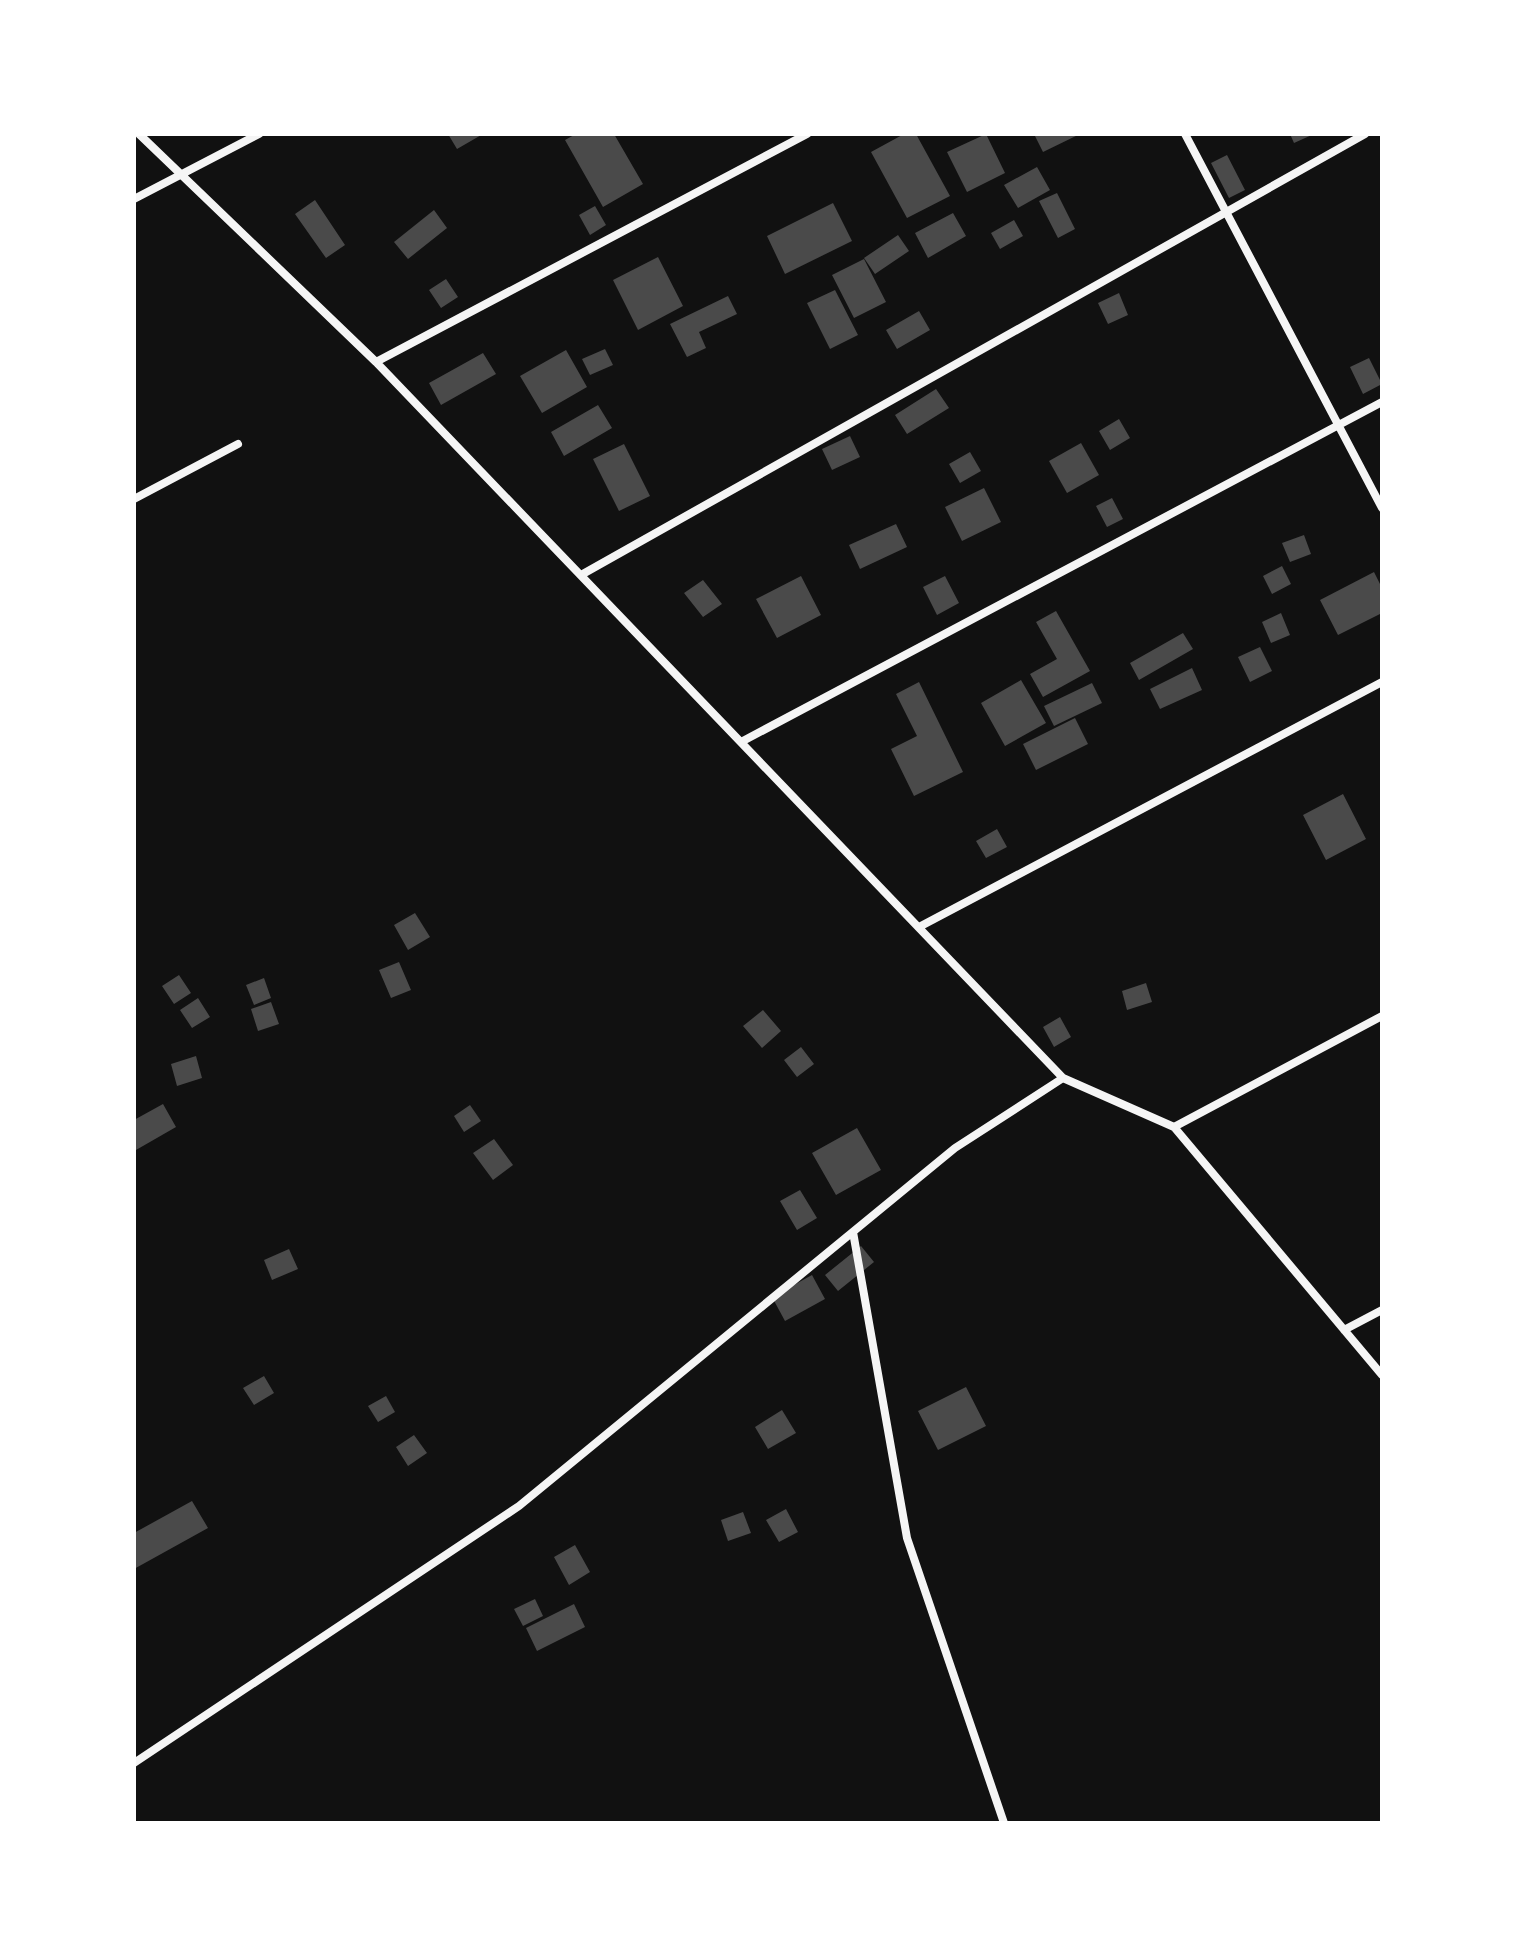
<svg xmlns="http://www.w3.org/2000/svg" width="1516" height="1957" font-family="'Golos Text',sans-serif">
	<rect width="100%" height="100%" fill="#111"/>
	<path fill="#4a4a4a" d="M 448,134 L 483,134 L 457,149 Z
		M 576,134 L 614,134 L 643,184 L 603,207 L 565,140 Z
		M 904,134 L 916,134 L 950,196 L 907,218 L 871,152 Z
		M 986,134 L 1005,173 L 967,192 L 947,152 Z
		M 1034,134 L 1080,134 L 1043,152 Z
		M 1290,134 L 1314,134 L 1294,143 Z
		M 1227,155 L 1245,190 L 1229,198 L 1211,163 Z
		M 1037,167 L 1050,190 L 1018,208 L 1004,185 Z
		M 1057,193 L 1075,229 L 1058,238 L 1039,201 Z
		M 315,200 L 345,245 L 326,258 L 295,214 Z
		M 833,203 L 852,241 L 785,274 L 767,236 Z
		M 595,206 L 606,225 L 590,235 L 579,215 Z
		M 434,210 L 447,228 L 408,259 L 394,242 Z
		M 953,213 L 966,236 L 928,258 L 915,233 Z
		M 1014,220 L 1023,236 L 1000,249 L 991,233 Z
		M 898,235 L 909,251 L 875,274 L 864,258 Z
		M 658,257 L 683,306 L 638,330 L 613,280 Z
		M 864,259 L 886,302 L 854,318 L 832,275 Z
		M 446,279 L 458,297 L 441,308 L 429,290 Z
		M 835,290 L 858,335 L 830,349 L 807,303 Z
		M 1119,293 L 1128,315 L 1108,324 L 1098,303 Z
		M 728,296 L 737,314 L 699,332 L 706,348 L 687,357 L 670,324 Z
		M 919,311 L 930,330 L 897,349 L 886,330 Z
		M 605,349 L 613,365 L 590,375 L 582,359 Z
		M 566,350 L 587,387 L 542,413 L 520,376 Z
		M 483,353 L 496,374 L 441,405 L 429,383 Z
		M 1369,358 L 1382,384 L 1363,394 L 1350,367 Z
		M 936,389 L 949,408 L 907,434 L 895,415 Z
		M 598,405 L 612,428 L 564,456 L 551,432 Z
		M 1119,419 L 1130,438 L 1110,450 L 1099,431 Z
		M 850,436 L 860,457 L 832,470 L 822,449 Z
		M 1081,443 L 1099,475 L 1067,493 L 1049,461 Z
		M 624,444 L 650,496 L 619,511 L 593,459 Z
		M 970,452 L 981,471 L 960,483 L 949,464 Z
		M 984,488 L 1001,522 L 962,541 L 945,507 Z
		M 1112,498 L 1123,519 L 1107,527 L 1096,506 Z
		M 896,524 L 907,547 L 860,569 L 849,545 Z
		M 1304,535 L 1311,554 L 1290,562 L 1282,543 Z
		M 1282,566 L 1291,584 L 1272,594 L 1263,576 Z
		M 1374,572 L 1382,588 L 1382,613 L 1338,635 L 1320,600 Z
		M 801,576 L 821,615 L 777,638 L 756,599 Z
		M 945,576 L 959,603 L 937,615 L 923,587 Z
		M 703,580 L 722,604 L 703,617 L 684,593 Z
		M 1056,611 L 1090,671 L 1043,697 L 1030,674 L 1057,659 L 1036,622 Z
		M 1281,613 L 1290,635 L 1271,643 L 1262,622 Z
		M 1183,633 L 1193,649 L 1139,680 L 1130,663 Z
		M 1260,647 L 1272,671 L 1250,682 L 1238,657 Z
		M 1192,668 L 1202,690 L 1160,709 L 1150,689 Z
		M 1021,680 L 1046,723 L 1005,746 L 981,703 Z
		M 919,682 L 963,772 L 914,796 L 891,749 L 917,736 L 896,694 Z
		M 1092,683 L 1102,703 L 1054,726 L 1044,706 Z
		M 1075,718 L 1088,744 L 1036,770 L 1023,744 Z
		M 1343,794 L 1366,839 L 1326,860 L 1303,815 Z
		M 997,829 L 1007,847 L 986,858 L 976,841 Z
		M 415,913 L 430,937 L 408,950 L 394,925 Z
		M 399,962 L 411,990 L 391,998 L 379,970 Z
		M 179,975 L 191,993 L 174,1004 L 162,986 Z
		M 264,978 L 271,998 L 254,1005 L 246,985 Z
		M 1146,983 L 1152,1002 L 1127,1010 L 1122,991 Z
		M 198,998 L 210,1017 L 192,1028 L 180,1010 Z
		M 271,1002 L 279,1024 L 258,1031 L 251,1009 Z
		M 763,1010 L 781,1031 L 762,1048 L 743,1026 Z
		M 1060,1017 L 1071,1037 L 1054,1047 L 1043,1027 Z
		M 801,1047 L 814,1064 L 797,1077 L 784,1060 Z
		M 196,1056 L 202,1078 L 177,1086 L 171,1064 Z
		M 163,1104 L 176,1127 L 136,1150 L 134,1146 L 134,1120 Z
		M 470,1105 L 481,1121 L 464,1132 L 454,1116 Z
		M 857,1128 L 881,1170 L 836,1195 L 812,1153 Z
		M 494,1139 L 513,1165 L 493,1180 L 473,1153 Z
		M 800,1190 L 817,1218 L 797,1230 L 780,1201 Z
		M 861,1246 L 874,1262 L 838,1291 L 825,1275 Z
		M 289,1249 L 298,1269 L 272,1280 L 264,1260 Z
		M 812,1275 L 825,1299 L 785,1321 L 772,1297 Z
		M 264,1376 L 274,1393 L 254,1405 L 243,1388 Z
		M 966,1387 L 986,1426 L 938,1450 L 918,1411 Z
		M 386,1396 L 395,1412 L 378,1422 L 368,1406 Z
		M 782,1410 L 796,1433 L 768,1449 L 755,1427 Z
		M 414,1435 L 427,1453 L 408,1466 L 396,1447 Z
		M 192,1501 L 208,1528 L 134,1569 L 134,1533 Z
		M 786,1509 L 798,1532 L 779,1542 L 766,1520 Z
		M 743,1512 L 751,1533 L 728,1541 L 721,1520 Z
		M 575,1545 L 590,1572 L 569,1585 L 554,1557 Z
		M 535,1599 L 543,1616 L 523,1626 L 514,1609 Z
		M 574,1604 L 585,1627 L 537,1651 L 526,1628 Z"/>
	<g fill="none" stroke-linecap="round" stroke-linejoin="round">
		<path stroke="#f5f5f5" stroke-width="8" d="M 139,134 L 376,362 L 1063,1078 L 1174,1127 L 1382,1375
			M 1185,134 L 1382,508
			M 134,199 L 259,134
			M 376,362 L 807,134
			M 134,499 L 238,444
			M 581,575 L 1365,134
			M 741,742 L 1382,402
			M 919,927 L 1382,682
			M 1174,1127 L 1382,1016
			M 853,1232 L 907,1538 L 1004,1823
			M 1344,1330 L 1382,1310
			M 134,1763 L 519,1506 L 955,1148 L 1063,1078"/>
	</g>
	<rect width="1516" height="1957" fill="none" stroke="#ffffff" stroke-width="272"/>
</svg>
